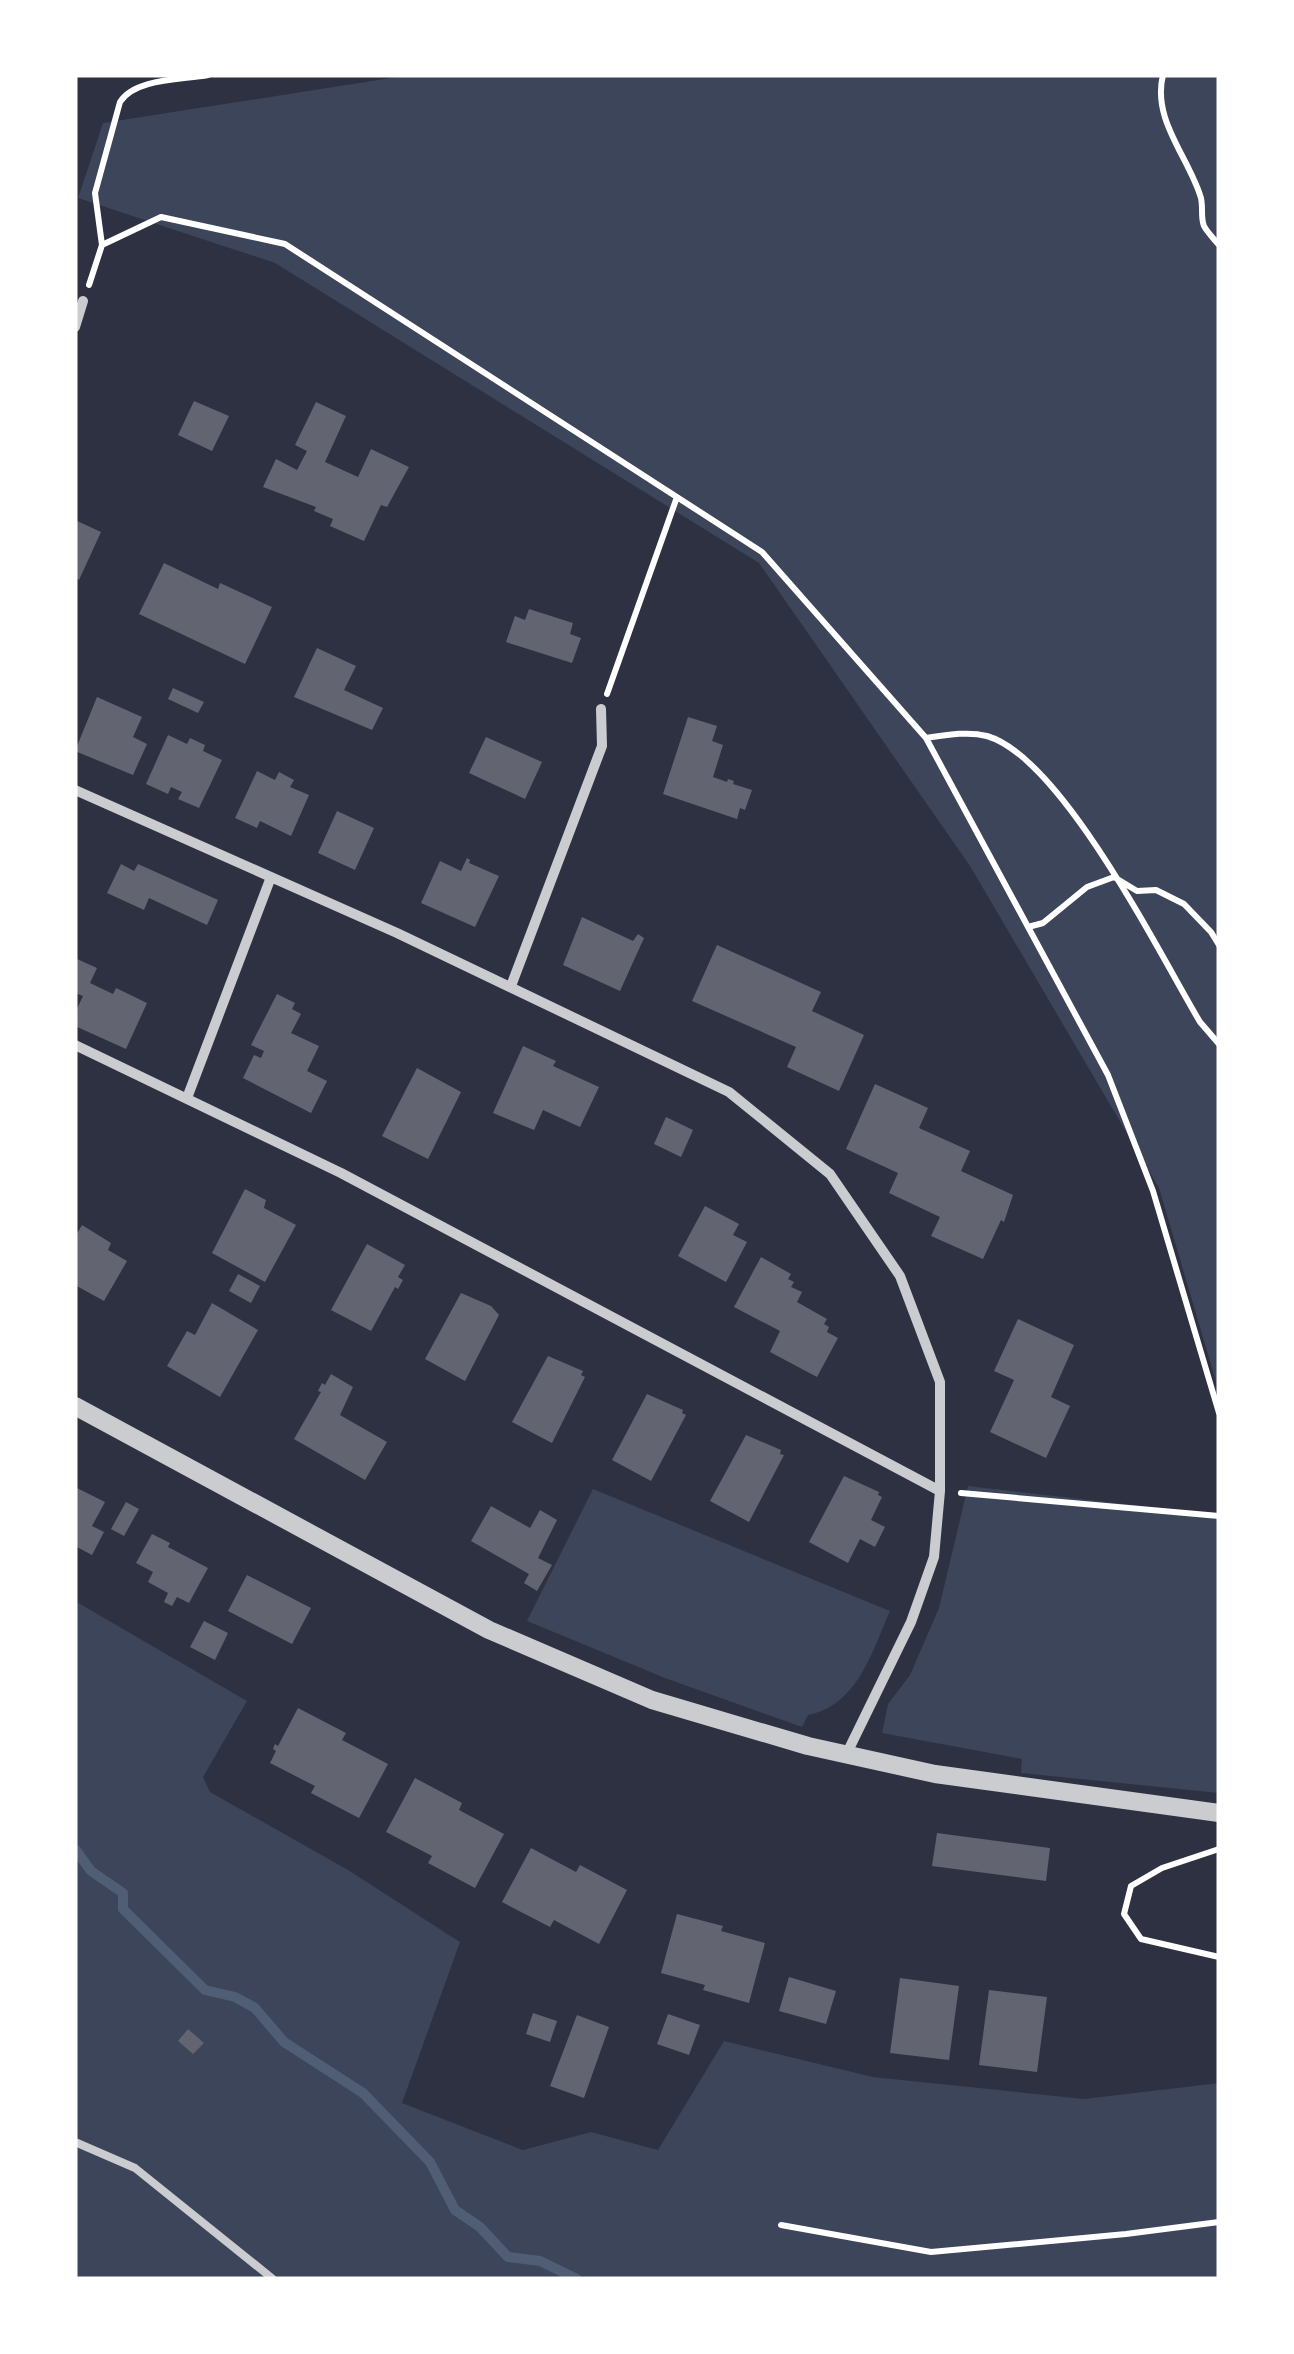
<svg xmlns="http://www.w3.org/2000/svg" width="1294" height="2354" font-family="'Golos Text',sans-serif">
	<rect width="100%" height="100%" fill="#2d3142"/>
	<path fill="#3c4559" d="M 410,75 L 1219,75 L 1219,1392 L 1159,1188 L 970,866 L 759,563 L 275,263 L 78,198 L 103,123 Z
		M 968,1486 L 1219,1515 L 1219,1793 L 1021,1773 L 1022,1759 L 882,1733 L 888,1704 L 910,1675 L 939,1608 Z
		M 593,1489 L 890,1611 C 872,1652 857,1706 808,1715 L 802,1727 L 665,1678 L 527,1621 Z
		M 75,1601 L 247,1701 L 203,1777 L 210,1792 L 348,1870 L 460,1942 L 402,2103 L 523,2150 L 591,2132 L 658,2150 L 724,2041 L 873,2077 L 1084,2099 L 1219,2083 L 1219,2279 L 75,2279 Z"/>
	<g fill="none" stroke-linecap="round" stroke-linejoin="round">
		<path stroke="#4f5d75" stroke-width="10" d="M 75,1849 L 91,1871 L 123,1893 L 123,1909 L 205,1990 L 235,1997 L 255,2008 L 284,2042 L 363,2093 L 430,2162 L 455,2210 L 480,2227 L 508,2257 L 540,2261 L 577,2279"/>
	</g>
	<path fill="#626471" d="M 194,401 L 229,416 L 212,451 L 178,435 Z
		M 316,402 L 346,416 L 325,462 L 358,477 L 371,449 L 409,467 L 387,507 L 381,505 L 364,541 L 330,526 L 333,519 L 314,511 L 316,507 L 263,487 L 276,459 L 297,470 L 307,451 L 295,445 Z
		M 75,520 L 101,532 L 79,580 L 75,578 Z
		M 164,563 L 218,589 L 220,583 L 272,607 L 245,664 L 139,614 Z
		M 529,609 L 573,623 L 570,634 L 581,638 L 572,663 L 506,642 L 515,616 L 525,620 Z
		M 317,648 L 356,666 L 344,690 L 383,708 L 372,730 L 294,697 Z
		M 173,688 L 204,702 L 198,713 L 168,699 Z
		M 97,697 L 142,717 L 133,737 L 147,744 L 133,775 L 75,751 Z
		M 688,717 L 717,726 L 712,741 L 723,745 L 713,777 L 727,782 L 728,779 L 734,781 L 733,784 L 752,790 L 745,810 L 740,808 L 737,819 L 663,794 Z
		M 168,735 L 187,744 L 190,738 L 205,745 L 203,751 L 222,760 L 199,808 L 178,799 L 182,792 L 171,787 L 168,794 L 146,784 Z
		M 486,737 L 542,762 L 525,799 L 469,773 Z
		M 257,771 L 275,780 L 279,772 L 294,780 L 290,787 L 309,795 L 291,836 L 260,821 L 257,828 L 235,818 Z
		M 337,811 L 374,828 L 355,870 L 318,853 Z
		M 467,858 L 470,860 L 469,863 L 499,876 L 475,927 L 421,903 L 440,861 L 461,871 Z
		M 121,864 L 134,871 L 138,864 L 218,900 L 207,925 L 149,898 L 144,910 L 107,893 Z
		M 582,917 L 633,941 L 638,934 L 644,938 L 620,991 L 563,965 Z
		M 717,945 L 821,992 L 812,1011 L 864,1035 L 839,1091 L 787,1067 L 796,1047 L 692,1001 Z
		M 77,959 L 97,968 L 90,983 L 113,994 L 116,988 L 147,1003 L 126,1049 L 75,1026 L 75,1013 L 83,996 L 75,993 Z
		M 277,994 L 295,1003 L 292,1009 L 301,1014 L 291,1033 L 319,1046 L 307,1071 L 327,1081 L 311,1113 L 243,1078 L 254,1055 L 261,1058 L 264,1051 L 251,1045 Z
		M 523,1046 L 556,1061 L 553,1066 L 599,1087 L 580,1127 L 543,1110 L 534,1130 L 493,1113 Z
		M 417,1068 L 461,1092 L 428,1159 L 382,1136 Z
		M 875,1084 L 928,1108 L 919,1128 L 970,1151 L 961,1171 L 1013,1195 L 1004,1222 L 1001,1220 L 983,1259 L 931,1236 L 940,1217 L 889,1193 L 898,1173 L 846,1149 Z
		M 666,1117 L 693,1130 L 681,1157 L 654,1144 Z
		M 245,1189 L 266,1200 L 264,1208 L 296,1225 L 265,1282 L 212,1253 Z
		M 705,1206 L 739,1224 L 733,1235 L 747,1242 L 726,1282 L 678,1256 Z
		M 82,1225 L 111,1243 L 108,1250 L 127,1261 L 104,1301 L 75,1285 L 75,1237 Z
		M 367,1244 L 405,1265 L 398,1277 L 403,1280 L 398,1289 L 395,1287 L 371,1331 L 331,1310 Z
		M 761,1257 L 791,1274 L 788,1279 L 794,1282 L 791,1287 L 802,1292 L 797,1302 L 827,1319 L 824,1324 L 829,1327 L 827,1332 L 838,1338 L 817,1377 L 770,1352 L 780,1331 L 734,1307 Z
		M 238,1274 L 260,1286 L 251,1303 L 229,1291 Z
		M 461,1293 L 491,1306 L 499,1315 L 465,1381 L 425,1359 Z
		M 212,1303 L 258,1330 L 220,1397 L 167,1366 L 187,1331 L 195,1335 Z
		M 1018,1319 L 1074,1345 L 1051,1397 L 1070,1406 L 1046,1458 L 990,1432 L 1014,1380 L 994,1371 Z
		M 548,1356 L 583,1371 L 581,1375 L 585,1377 L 552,1443 L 512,1422 Z
		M 331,1374 L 353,1387 L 340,1415 L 387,1442 L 365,1480 L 294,1439 L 321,1392 L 318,1391 L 322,1383 L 325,1385 Z
		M 647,1394 L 683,1410 L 682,1413 L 686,1415 L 651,1481 L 612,1460 Z
		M 746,1435 L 781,1450 L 780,1454 L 784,1455 L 749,1522 L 710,1501 Z
		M 844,1476 L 879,1492 L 878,1495 L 882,1497 L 871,1520 L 885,1527 L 875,1547 L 860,1539 L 848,1563 L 809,1542 Z
		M 75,1487 L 105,1502 L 92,1526 L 104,1532 L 92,1555 L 75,1546 Z
		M 126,1502 L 139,1509 L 124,1536 L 111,1529 Z
		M 491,1506 L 530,1528 L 540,1510 L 557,1520 L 538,1558 L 552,1565 L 537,1591 L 524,1583 L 529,1574 L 471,1541 Z
		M 152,1534 L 170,1543 L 168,1547 L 208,1568 L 189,1603 L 177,1597 L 172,1606 L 164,1602 L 168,1593 L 148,1582 L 153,1572 L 136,1563 Z
		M 247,1575 L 311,1608 L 292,1644 L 228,1611 Z
		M 204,1621 L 228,1633 L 215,1660 L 190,1647 Z
		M 298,1708 L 346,1733 L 342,1740 L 388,1764 L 359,1818 L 311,1793 L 315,1786 L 270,1763 L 276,1751 L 273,1749 L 275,1744 L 278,1746 Z
		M 415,1778 L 462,1803 L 459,1810 L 504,1834 L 475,1888 L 428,1863 L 432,1856 L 386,1832 Z
		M 937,1833 L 1050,1848 L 1046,1881 L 932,1866 Z
		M 531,1848 L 576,1872 L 580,1865 L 627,1890 L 599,1944 L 554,1920 L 550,1927 L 502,1902 Z
		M 677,1914 L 723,1926 L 721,1931 L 765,1943 L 749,2003 L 703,1990 L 705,1985 L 661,1973 Z
		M 789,1977 L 836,1991 L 826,2024 L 779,2011 Z
		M 900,1978 L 959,1986 L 949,2060 L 890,2053 Z
		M 989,1990 L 1047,1997 L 1037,2072 L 979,2065 Z
		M 533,2013 L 557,2021 L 550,2042 L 526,2034 Z
		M 668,2014 L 700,2025 L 689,2055 L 657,2044 Z
		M 577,2015 L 609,2027 L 584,2098 L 550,2086 Z
		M 188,2029 L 204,2043 L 193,2054 L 178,2041 Z"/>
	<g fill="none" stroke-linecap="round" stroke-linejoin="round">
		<path stroke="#fff" stroke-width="6" d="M 1163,75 C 1152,119 1187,155 1200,195 C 1204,204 1200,217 1204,226 C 1207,232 1215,240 1219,245
			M 102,245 L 95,193 L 120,102 C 135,78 182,80 208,75
			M 89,285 L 102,245 L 161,217 L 285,244 L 762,552 L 926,738 L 1108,1075 L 1153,1191 L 1219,1413
			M 607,694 L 677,497
			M 926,738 C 946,735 968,731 987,736 C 1062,758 1159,953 1200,1022 L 1219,1044
			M 1028,927 L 1043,923 L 1087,887 L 1114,877 L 1137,891 L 1156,890 L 1184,904 L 1211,932 L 1219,945
			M 961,1493 L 1219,1516
			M 1219,1849 L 1162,1868 L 1131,1886 L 1124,1914 L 1141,1939 L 1219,1957
			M 781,2225 L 931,2252 L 1126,2234 L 1219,2222"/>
		<path stroke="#caccd0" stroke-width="8" d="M 75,2142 L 135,2168 L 273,2279"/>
		<path stroke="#caccd0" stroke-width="10" d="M 75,327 L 83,301
			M 75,790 L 397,933 L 729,1092 L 830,1174 L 900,1276 L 940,1382 L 940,1491 L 934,1557 L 911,1622 L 846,1755
			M 511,986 L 602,746 L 601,709
			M 75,1045 L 341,1173 L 940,1491
			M 187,1098 L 271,877"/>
		<path stroke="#caccd0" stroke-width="18" d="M 75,1406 L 489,1630 L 652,1700 L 808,1746 L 935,1774 L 1219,1813"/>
	</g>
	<rect width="1294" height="2354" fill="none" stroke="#ffffff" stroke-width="155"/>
</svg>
